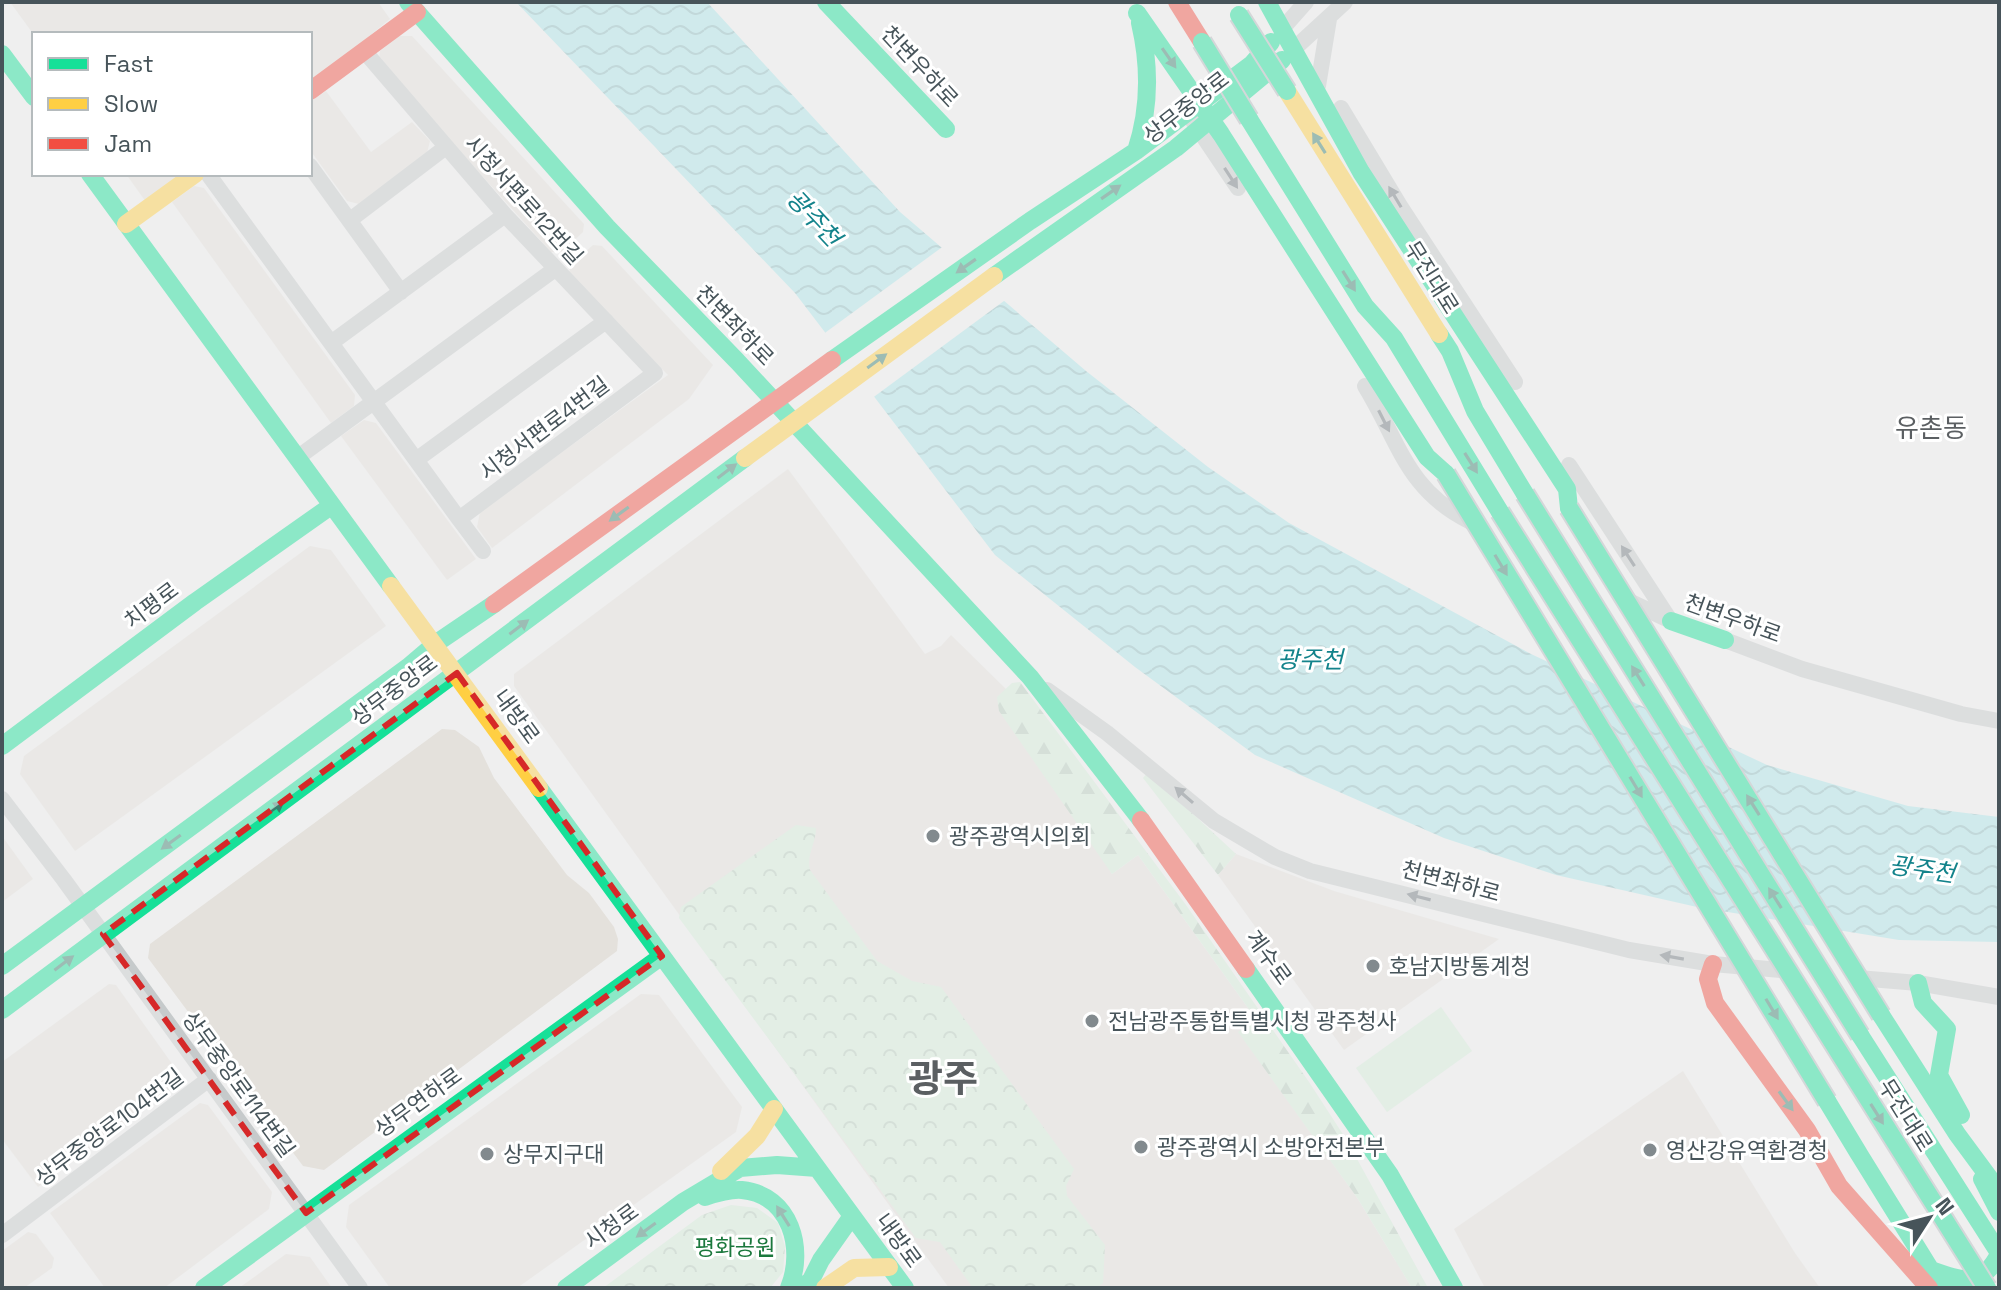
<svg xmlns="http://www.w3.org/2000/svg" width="2001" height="1290" font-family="'Space Grotesk','Noto Sans KR',sans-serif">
	<defs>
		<pattern id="forest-firs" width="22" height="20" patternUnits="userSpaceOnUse" patternTransform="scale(2)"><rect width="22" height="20" fill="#d4edda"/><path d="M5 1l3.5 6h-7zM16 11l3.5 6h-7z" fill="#b7cdbd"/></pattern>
		<pattern id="park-crowns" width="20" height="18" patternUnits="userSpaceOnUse" patternTransform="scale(2)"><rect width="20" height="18" fill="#d4edda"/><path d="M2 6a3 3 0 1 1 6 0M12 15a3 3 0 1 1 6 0" fill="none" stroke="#b7cdbd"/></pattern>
		<pattern id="water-waves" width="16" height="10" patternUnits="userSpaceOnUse" patternTransform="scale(2)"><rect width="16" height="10" fill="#aae5e9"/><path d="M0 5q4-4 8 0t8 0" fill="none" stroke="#8cbcc0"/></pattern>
	</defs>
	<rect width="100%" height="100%" fill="#efefef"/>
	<path fill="#e4e1dc" d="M 10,2 L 378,2 L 390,19 L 310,85 L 310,34 L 34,35 Z
		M 399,36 L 412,36 L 584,224 L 583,232 L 562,252 L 551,252 L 379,62 L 380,51 Z
		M 326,91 L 371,152 L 412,122 L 430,141 L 427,153 L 359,204 L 347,201 L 310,150 L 310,102 Z
		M 126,174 L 185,174 L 146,202 Z
		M 194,186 L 204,188 L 355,395 L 354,406 L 331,423 L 172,202 Z
		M 593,245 L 602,246 L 713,365 L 689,399 L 492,548 L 477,527 L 480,512 L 668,375 L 569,275 L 570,266 Z
		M 364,420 L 376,423 L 476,559 L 447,580 L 341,436 Z
		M 788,469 L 925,654 L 941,646 L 951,635 L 1007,690 L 1112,874 L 1138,855 L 1256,1019 L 1239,1032 L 1358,1199 L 1412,1288 L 949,1288 L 514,686 L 514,674 Z
		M 310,546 L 331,550 L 386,626 L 75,851 L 20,774 L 24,756 Z
		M 442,729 L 455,730 L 479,747 L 494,778 L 567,875 L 589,893 L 614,927 L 618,939 L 617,951 L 324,1170 L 303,1166 L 148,958 L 150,944 Z
		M 2,836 L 33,879 L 2,902 Z
		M 1236,854 L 1334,891 L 1499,939 L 1344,1050 L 1218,875 Z
		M 109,984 L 116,985 L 180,1075 L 179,1084 L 38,1187 L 2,1139 L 2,1062 Z
		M 641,994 L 659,995 L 742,1107 L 736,1132 L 517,1288 L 390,1288 L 346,1227 L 349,1205 Z
		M 1683,1071 L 1795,1253 L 1820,1288 L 1485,1288 L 1454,1229 Z
		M 200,1103 L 208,1105 L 272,1192 L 269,1209 L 164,1288 L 105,1288 L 50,1213 Z
		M 28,1232 L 36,1234 L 54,1258 L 52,1268 L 24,1288 L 2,1288 L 2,1251 Z
		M 286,1254 L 310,1257 L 332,1288 L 239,1288 Z"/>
	<path fill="url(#forest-firs)" d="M 1020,682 L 1186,905 L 1309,1082 L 1346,1139 L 1428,1288 L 1412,1288 L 1358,1199 L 1238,1032 L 1256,1019 L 1138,855 L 1112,874 L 999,711 L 997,697 L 1012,683 Z
		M 1148,772 L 1236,854 L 1218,875 L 1143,778 Z"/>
	<path fill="url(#park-crowns)" d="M 796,825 L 816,828 C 816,843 806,856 810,870 L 877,961 L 912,981 L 941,987 L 1074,1169 L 1066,1186 L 1067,1196 L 1105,1245 L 1103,1283 L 1096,1288 L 973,1288 L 940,1242 L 916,1238 L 679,918 L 681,907 Z
		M 731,1205 L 757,1208 L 778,1223 L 785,1247 L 783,1272 L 770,1288 L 603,1288 L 702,1215 Z"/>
	<path fill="#d4edda" d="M 1441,1007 L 1472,1051 L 1387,1112 L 1356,1068 Z"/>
	<path fill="url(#water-waves)" d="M 516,2 L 707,2 L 900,212 L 1086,371 L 1208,467 L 1289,523 L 1531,654 L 1767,765 L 1908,806 L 1999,817 L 1999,942 L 1899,940 L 1697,907 L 1556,875 L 1444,838 L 1255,755 L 1135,667 L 995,555 L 795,293 Z"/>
	<path fill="#efefef" d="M 945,245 L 1008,298 L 871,399 L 822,335 Z"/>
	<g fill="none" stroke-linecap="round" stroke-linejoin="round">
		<path stroke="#c6cacb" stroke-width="16" d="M 1283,28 L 1306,2
			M 1295,48 L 1345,2
			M 1318,86 L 1329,19
			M 1341,108 L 1400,206 L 1515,382
			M 1193,121 L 1238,188
			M 310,166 L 401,292
			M 208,174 L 459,519 L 655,373 L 505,215 L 365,52
			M 350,220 L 446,147
			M 331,343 L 505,215
			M 1365,386 C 1400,443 1406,490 1471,522
			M 297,458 L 555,269
			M 416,460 L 606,321
			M 1569,465 L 1670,620
			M 459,519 L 483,551
			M 1631,602 L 1671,621
			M 1725,640 L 1802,669 L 1961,714 L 1999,721
			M 1047,690 L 1107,733 L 1214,821 L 1275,857 L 1310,871 L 1629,950 L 1713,964 L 1791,971
			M 2,799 L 64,880 L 360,1288
			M 1858,978 L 1918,983 L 1999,997
			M 2,1235 L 209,1079"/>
		<path stroke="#16e098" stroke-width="18" d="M 408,2 L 607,227 L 737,361 L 1030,677 L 1141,820
			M 826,2 L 946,129
			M 1267,2 L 1361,172 L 1567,489 L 1569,508
			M 1137,13 L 1221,134 L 1427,457 L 1446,474
			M 2,54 L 34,97
			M 1249,119 L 1365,306 L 1394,338 L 1500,512
			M 1136,151 C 1150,109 1150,66 1140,23
			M 90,174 L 391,586
			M 994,276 L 1176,148 L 1282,60
			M 1439,334 L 1450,351 L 1475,411 L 1525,494
			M 832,360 L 1030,221 L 1136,151 L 1252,64 L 1271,42
			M 1671,621 L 1725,640
			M 2,746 L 195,602 L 331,506
			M 539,788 L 905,1288
			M 2,966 L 408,667 L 435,644 L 494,604
			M 1246,969 L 1390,1175 L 1454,1288
			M 1918,983 L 1923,1003 L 1947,1029 L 1939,1075 L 1961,1115
			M 2,1010 L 745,458
			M 1881,1015 L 1957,1134 L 1999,1191
			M 1860,1035 L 1999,1253
			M 1827,1101 L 1859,1154
			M 1859,1154 L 1942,1288
			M 1982,1179 L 1999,1212
			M 705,1197 C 717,1193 730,1189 742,1190 C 791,1195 805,1249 789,1288
			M 1931,1270 C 1962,1281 1982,1288 1999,1254
			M 204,1288 L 662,956
			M 566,1288 L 683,1202 L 740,1168 L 777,1165 L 817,1168
			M 802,1288 L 811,1280 L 821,1260 L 852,1216"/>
		<path stroke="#ffcf43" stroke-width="18" d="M 1287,91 L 1439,334
			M 126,224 L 195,174
			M 745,458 L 994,276
			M 391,586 L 539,788
			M 721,1171 L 757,1136 L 774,1109
			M 825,1288 L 854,1268 L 889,1267"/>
		<path stroke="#f24e42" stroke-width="18" d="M 1177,2 L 1202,42
			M 310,91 L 417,12
			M 494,604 L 832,360
			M 1141,820 L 1246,969
			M 1713,964 L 1708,979 L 1715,1003 L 1807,1130 L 1839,1186 L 1929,1288"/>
		<g stroke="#b4babe" stroke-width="22" stroke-linecap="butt">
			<path id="fast-bridge" d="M 1239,15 L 1287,91
				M 1202,42 L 1249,119
				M 1446,474 L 1827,1101
				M 1525,494 L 1860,1035
				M 1569,508 L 1881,1015
				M 1500,512 L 1987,1288"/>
		</g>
		<use href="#fast-bridge" stroke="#16e098" stroke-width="18"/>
	</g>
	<defs><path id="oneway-solid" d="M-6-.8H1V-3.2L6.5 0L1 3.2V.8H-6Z" transform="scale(2)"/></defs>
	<g fill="#387e6d">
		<use href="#oneway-solid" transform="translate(1169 58) rotate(55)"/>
		<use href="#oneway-solid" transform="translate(1319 143) rotate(-122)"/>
		<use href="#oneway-solid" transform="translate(1111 192) rotate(-35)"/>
		<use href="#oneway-solid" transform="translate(966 266) rotate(145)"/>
		<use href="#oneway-solid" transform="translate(1349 281) rotate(58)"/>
		<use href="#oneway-solid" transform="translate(877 361) rotate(-36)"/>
		<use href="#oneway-solid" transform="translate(1471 463) rotate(58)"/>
		<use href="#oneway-solid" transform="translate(727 471) rotate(-37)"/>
		<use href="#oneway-solid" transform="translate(619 514) rotate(144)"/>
		<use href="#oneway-solid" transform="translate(1501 565) rotate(59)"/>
		<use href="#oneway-solid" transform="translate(519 627) rotate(-37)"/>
		<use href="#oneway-solid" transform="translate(1638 676) rotate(-122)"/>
		<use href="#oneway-solid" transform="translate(1636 787) rotate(59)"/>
		<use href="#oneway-solid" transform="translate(1753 805) rotate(-122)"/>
		<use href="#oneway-solid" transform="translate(274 809) rotate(-36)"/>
		<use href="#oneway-solid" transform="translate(171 842) rotate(144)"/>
		<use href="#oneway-solid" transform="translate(1775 898) rotate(-122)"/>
		<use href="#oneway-solid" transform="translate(64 963) rotate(-37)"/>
		<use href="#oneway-solid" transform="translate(1772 1009) rotate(59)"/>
		<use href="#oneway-solid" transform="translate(1786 1101) rotate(54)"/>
		<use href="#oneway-solid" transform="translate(1877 1114) rotate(58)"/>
		<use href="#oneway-solid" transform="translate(783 1216) rotate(-122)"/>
		<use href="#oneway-solid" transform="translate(646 1230) rotate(144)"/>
	</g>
	<g fill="#6d777c">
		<use href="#oneway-solid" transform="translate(1231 178) rotate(57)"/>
		<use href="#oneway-solid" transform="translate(1395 197) rotate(-121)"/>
		<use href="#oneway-solid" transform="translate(1384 421) rotate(63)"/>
		<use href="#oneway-solid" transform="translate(1628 556) rotate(-123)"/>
		<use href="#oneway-solid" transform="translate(1184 795) rotate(-139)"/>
		<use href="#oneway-solid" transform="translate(1419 897) rotate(-166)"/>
		<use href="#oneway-solid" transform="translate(1672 957) rotate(-170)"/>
	</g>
	<path d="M0 0H2001V1290H0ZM 457,673 L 662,956 L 306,1213 L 103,934 Z" fill="#efefef" fill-opacity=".55" fill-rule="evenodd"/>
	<path fill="none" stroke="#d62828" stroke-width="6" stroke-dasharray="16 10" stroke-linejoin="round" d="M 457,673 L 662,956 L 306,1213 L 103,934 Z"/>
	<g fill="#828a8e" stroke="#fff" stroke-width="3">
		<circle cx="933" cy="836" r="8"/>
		<circle cx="1373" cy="966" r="8"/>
		<circle cx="1092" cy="1021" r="8"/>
		<circle cx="1141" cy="1147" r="8"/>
		<circle cx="1650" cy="1150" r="8"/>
		<circle cx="487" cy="1154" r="8"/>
	</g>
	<g text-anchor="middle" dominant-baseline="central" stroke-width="6" stroke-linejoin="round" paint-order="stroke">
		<g font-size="22" fill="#47545a" stroke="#fff">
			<text transform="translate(920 66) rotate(47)">천변우하로</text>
			<text transform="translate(1186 107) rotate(-38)">상무중앙로</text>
			<text transform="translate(524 200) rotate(48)">시청서편로12번길</text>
			<text transform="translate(1432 277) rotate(58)">무진대로</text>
			<text transform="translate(735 325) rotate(46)">천변좌하로</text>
			<text transform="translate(544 428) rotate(-37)">시청서편로4번길</text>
			<text transform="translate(151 605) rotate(-37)">치평로</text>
			<text transform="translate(1733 618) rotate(20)">천변우하로</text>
			<text transform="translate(394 690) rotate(-37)">상무중앙로</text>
			<text transform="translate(517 716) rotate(54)">내방로</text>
			<text transform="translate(1451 881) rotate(15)">천변좌하로</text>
			<text transform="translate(1269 957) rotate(54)">계수로</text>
			<text transform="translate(239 1084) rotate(54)">상무중앙로114번길</text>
			<text transform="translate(418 1102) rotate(-36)">상무연하로</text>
			<text transform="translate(1906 1115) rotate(58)">무진대로</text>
			<text transform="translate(109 1127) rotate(-37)">상무중앙로104번길</text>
			<text transform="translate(611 1226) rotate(-36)">시청로</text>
			<text transform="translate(899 1240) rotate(54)">내방로</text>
		</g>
		<g font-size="22" fill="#47545a" stroke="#fff" text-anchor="start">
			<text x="949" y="836">광주광역시의회</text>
			<text x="1389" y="966">호남지방통계청</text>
			<text x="1108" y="1021">전남광주통합특별시청 광주청사</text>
			<text x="1157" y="1147">광주광역시 소방안전본부</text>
			<text x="1666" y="1150">영산강유역환경청</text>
			<text x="503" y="1154">상무지구대</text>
		</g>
		<g font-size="22" fill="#1b783d" stroke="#fff">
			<text x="735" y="1247">평화공원</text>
		</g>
		<g font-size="24" font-style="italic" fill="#13838b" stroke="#fff">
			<text transform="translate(814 218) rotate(47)">광주천</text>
			<text x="1310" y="659">광주천</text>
			<text transform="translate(1922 869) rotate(8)">광주천</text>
		</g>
		<g font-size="26" fill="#5b5f62" stroke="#fff">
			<text x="1931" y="428">유촌동</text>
		</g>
		<g font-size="38" font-weight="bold" fill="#5b5f62" stroke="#fff">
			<text x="943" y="1079">광주</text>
		</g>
	</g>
	<rect width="2001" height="1290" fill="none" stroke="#47545a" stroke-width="8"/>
	<rect x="32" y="32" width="280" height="144" fill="#ffffff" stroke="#b5bbbd" stroke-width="2"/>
	<rect x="48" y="58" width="40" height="12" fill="#16e098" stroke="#b5bbbd" stroke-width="2"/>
	<text x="104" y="72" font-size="24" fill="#47545a">Fast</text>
	<rect x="48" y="98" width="40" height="12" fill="#ffcf43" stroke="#b5bbbd" stroke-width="2"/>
	<text x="104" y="112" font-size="24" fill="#47545a">Slow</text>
	<rect x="48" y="138" width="40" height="12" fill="#f24e42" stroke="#b5bbbd" stroke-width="2"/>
	<text x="104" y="152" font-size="24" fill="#47545a">Jam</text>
	<g transform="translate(1929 1218) rotate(54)" stroke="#ffffff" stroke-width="6" paint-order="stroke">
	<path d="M0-6L14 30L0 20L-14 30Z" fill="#47545a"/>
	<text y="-12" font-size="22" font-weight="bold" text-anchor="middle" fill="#47545a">N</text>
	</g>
</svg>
